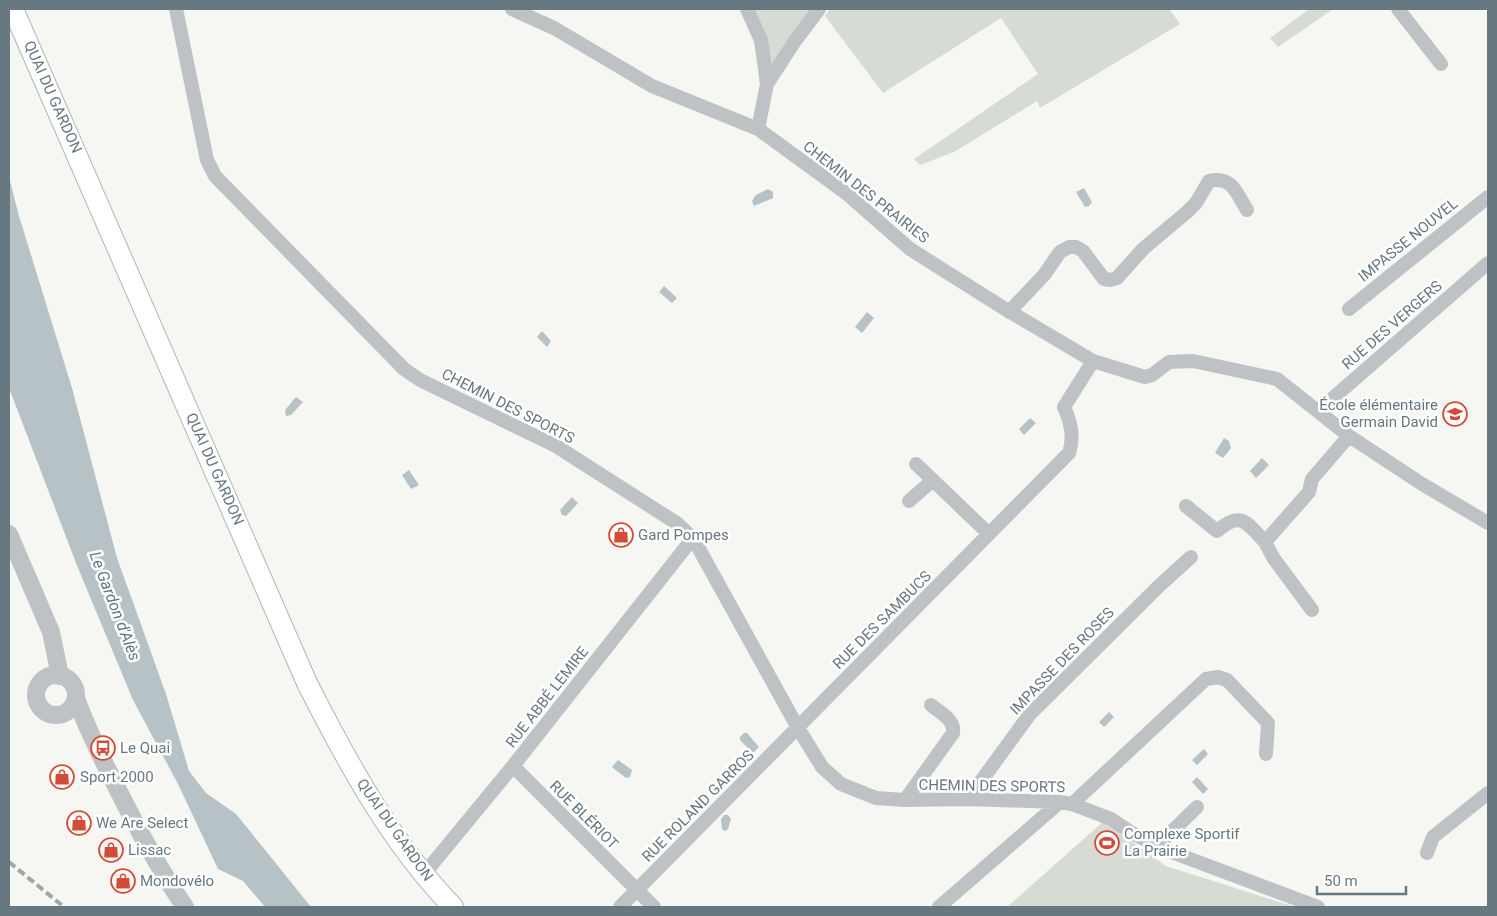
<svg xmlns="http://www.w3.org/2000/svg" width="1497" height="916" font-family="Roboto,sans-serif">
	<rect width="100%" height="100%" fill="#f6f6f3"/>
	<path fill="#d6dbd3" d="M 752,9 L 817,9 L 771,71 Z
		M 830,9 L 1169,9 L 1180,24 L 1040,108 L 1037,101 L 954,152 L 920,165 L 914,159 L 1038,74 L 1001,18 L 883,93 L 825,16 Z
		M 1309,9 L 1333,9 L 1278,47 L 1270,38 Z
		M 1104,821 L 1166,866 L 1295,907 L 1007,907 Z"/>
	<path fill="#b6c2c5" d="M 9,177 L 19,216 L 72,388 L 117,558 L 166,694 L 189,771 L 206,793 L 236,814 L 311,907 L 265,907 L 243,881 L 218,869 L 178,784 L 133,700 L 78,568 L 9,388 Z
		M 1084,188 L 1092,202 L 1089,206 L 1085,207 L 1076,192 Z
		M 768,189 L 773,192 L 773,198 L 754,206 L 752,201 L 756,195 Z
		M 664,286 L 677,298 L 672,303 L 659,292 Z
		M 867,312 L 874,318 L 862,333 L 855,327 Z
		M 542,331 L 551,341 L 547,347 L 537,337 Z
		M 296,397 L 303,402 L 291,415 L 286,416 L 285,410 Z
		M 1030,418 L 1036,423 L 1024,435 L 1019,429 Z
		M 1224,438 L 1229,441 L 1231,448 L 1223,458 L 1215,453 Z
		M 1262,458 L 1269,465 L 1256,478 L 1250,471 Z
		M 409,470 L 419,485 L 411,489 L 402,475 Z
		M 572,497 L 578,503 L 566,516 L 562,515 L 560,510 Z
		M 1109,712 L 1114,717 L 1104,727 L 1099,722 Z
		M 744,733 L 747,733 L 759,747 L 753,753 L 740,740 L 740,737 Z
		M 1204,749 L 1208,754 L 1197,765 L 1192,760 Z
		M 618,760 L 632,770 L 630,777 L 626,778 L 612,767 Z
		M 1197,777 L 1208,789 L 1203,794 L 1192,782 Z
		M 724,815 L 728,815 L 731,819 L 728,829 L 725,831 L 722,829 L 721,819 Z"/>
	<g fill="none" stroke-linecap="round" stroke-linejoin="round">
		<g stroke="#b0b6b9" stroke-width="22">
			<path id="secondary" d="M 13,9 L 307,683 C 347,762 391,843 453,907"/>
		</g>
		<path stroke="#bec2c5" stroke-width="14" d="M 176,9 L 207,160 L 215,176 L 404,369 L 420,380 L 556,446 L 678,524 L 693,538 L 798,728 L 822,767 L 841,784 L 876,798 L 905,800 L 968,799 L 1060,802 L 1072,804 L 1111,819 L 1132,833 L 1166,850 L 1318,907
			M 512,9 L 554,28 L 652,86 L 758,129 L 846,193 L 910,249 L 1002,307 L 1093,361 L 1145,377 L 1152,375 L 1169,362 L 1193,361 L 1277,379 L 1349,436 L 1422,484 L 1488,523
			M 747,9 L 761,40 L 767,84
			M 1398,9 L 1441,64
			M 758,129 L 767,84 L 795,41 L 819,9
			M 1349,309 L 1488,197
			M 1009,312 L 1044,275 L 1060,252 L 1069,247 L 1076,247 L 1083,251 L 1104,279 L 1110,280 L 1117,278 L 1143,249 L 1187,212 L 1196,203 L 1209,181 C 1232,175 1237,194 1247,210
			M 1318,411 L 1488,263
			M 916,464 L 989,534
			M 909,501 L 933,480
			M 1186,506 L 1217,531 C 1241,510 1247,523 1265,542
			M 1312,610 L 1274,559 L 1265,542 L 1309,492 L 1312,479 L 1349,436
			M 513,766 L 654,907
			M 968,799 L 1030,714 L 1160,585 L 1191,557
			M 905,800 L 953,733 C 955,719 940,713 931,705
			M 1072,804 L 1206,679 L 1218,677 L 1227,680 L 1268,723 L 1266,754
			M 1157,846 L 1197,807
			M 1427,853 L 1433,837 L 1488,793
			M 424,874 L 513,766 L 693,538
			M 620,907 L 1069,453 C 1074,439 1071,422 1064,407 L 1093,361
			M 939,907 L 1060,802"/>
		<path stroke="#bec2c5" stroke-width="18" d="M 9,534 L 51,632 L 60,676
			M36 695a20 20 0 1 1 40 0a20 20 0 1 1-40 0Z
			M 76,698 C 87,729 101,757 116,786 C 137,828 159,869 185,907"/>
		<use href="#secondary" stroke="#fff" stroke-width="20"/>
		<path stroke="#a0a6aa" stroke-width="4" stroke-dasharray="8 4" stroke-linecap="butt" d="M 9,862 L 64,907"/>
	</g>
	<defs>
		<g id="school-ring" transform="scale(1.25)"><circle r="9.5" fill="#fff" stroke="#d24c37" stroke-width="1.5"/><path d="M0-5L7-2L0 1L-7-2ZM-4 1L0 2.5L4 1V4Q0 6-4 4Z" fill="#d24c37"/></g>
		<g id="shop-ring" transform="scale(1.25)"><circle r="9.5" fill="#fff" stroke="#d24c37" stroke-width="1.5"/><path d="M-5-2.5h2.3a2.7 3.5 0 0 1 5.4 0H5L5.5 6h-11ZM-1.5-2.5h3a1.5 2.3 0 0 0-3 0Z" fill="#d24c37"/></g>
		<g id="bus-ring" transform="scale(1.25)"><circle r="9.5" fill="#fff" stroke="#d24c37" stroke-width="1.5"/><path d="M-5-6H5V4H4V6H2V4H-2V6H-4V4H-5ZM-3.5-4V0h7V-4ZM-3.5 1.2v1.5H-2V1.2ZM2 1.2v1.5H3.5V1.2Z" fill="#d24c37"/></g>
		<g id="stadium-ring" transform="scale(1.25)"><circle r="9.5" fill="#fff" stroke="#d24c37" stroke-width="1.5"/><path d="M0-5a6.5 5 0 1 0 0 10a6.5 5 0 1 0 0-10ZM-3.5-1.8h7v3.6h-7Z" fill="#d24c37"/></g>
	</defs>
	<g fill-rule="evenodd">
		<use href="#school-ring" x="1455" y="414"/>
		<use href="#shop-ring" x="621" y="535"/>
		<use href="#bus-ring" x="103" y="748"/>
		<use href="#shop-ring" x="62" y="777"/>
		<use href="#shop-ring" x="79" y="823"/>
		<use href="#stadium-ring" x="1107" y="843"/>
		<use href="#shop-ring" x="111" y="850"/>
		<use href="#shop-ring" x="123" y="881"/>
	</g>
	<g text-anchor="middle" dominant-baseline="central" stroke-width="5" stroke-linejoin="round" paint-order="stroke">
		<g font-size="15" fill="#687881" stroke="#fff">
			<text transform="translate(53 97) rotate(66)">QUAI DU GARDON</text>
			<text transform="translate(866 192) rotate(38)">CHEMIN DES PRAIRIES</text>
			<text transform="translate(1408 240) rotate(-39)">IMPASSE NOUVEL</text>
			<text transform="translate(1392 325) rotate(-41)">RUE DES VERGERS</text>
			<text transform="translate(508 406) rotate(27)">CHEMIN DES SPORTS</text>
			<text transform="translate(215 469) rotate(66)">QUAI DU GARDON</text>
			<text transform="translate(882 620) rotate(-45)">RUE DES SAMBUCS</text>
			<text transform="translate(1062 661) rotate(-46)">IMPASSE DES ROSES</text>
			<text transform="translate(547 697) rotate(-52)">RUE ABBÉ LEMIRE</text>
			<text transform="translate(992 786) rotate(1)">CHEMIN DES SPORTS</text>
			<text transform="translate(698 806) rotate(-45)">RUE ROLAND GARROS</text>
			<text transform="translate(584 815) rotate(45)">RUE BLÉRIOT</text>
			<text transform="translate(395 830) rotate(55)">QUAI DU GARDON</text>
		</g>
		<g font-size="15" fill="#687881" stroke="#fff" text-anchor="start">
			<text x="1438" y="405" text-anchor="end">École élémentaire<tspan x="1438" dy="17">Germain David</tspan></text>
			<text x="638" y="535">Gard Pompes</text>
			<text x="120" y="748">Le Quai</text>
			<text x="80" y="777">Sport 2000</text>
			<text x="96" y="823">We Are Select</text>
			<text x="1124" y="834">Complexe Sportif<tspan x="1124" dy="17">La Prairie</tspan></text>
			<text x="128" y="850">Lissac</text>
			<text x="140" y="881">Mondovélo</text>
		</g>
		<g font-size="16" font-style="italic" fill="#63797e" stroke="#fff">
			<text transform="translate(115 606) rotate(69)">Le Gardon d'Alès</text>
		</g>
	</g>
	<rect width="1497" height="916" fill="none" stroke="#687881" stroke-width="20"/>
	<path d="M1317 886v8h89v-8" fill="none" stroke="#687881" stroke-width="2.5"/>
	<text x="1324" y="886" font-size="15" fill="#687881" stroke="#ffffff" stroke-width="4" paint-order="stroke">50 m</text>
</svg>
